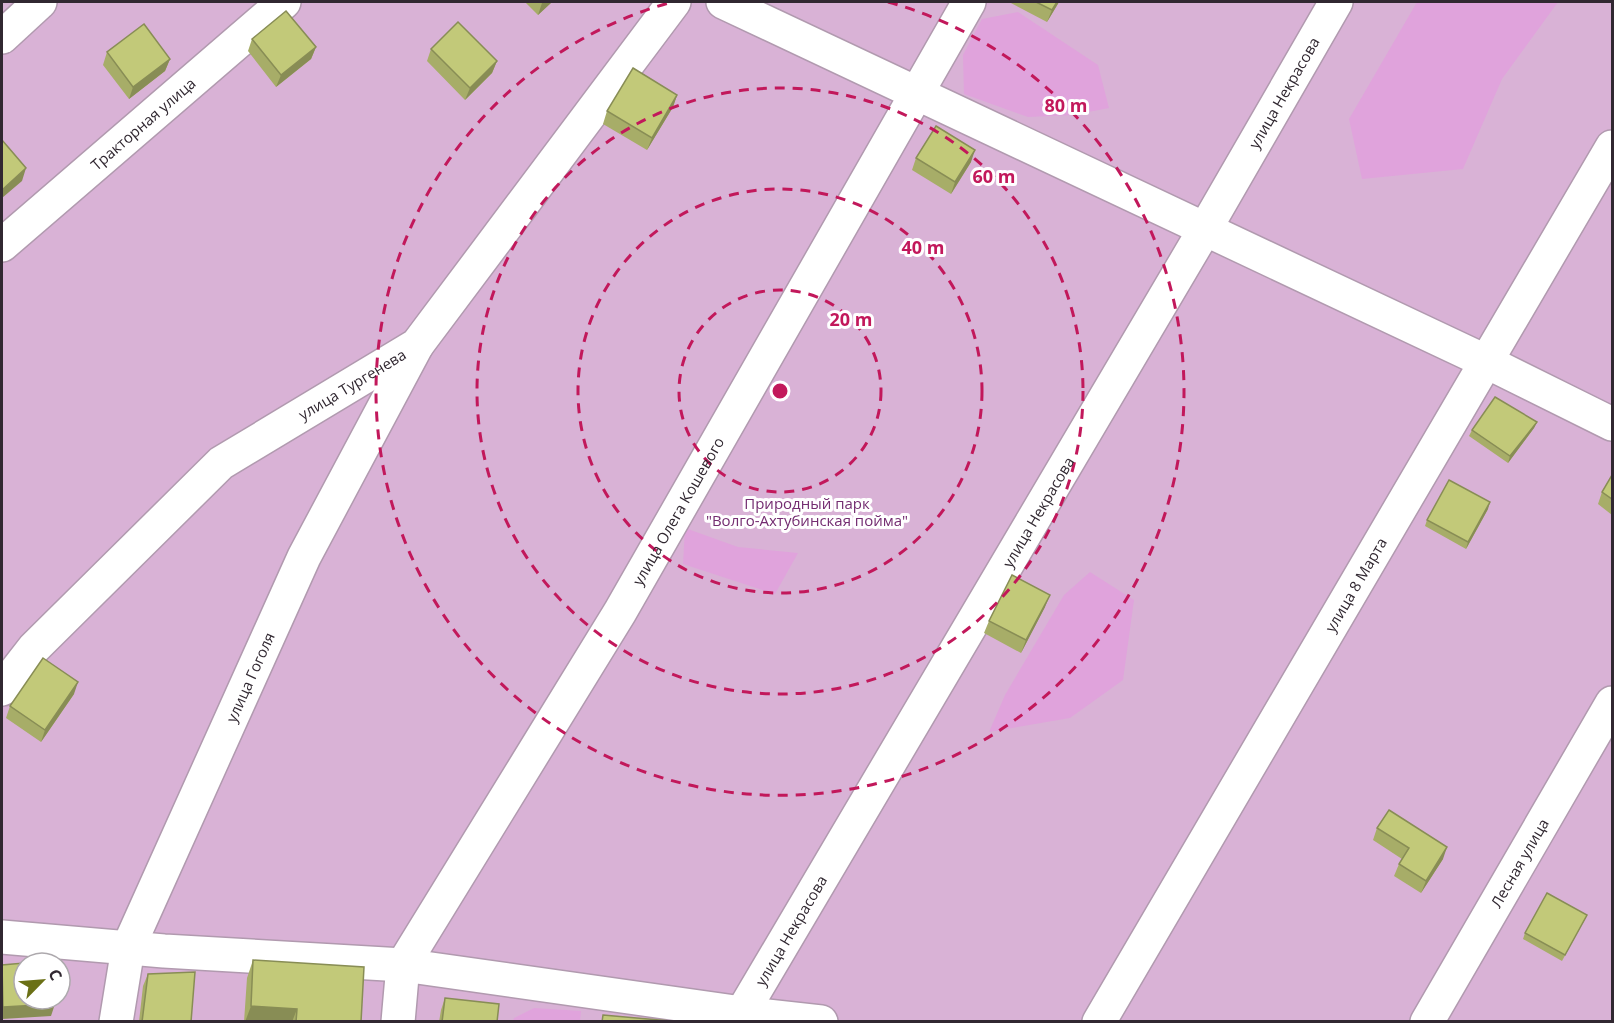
<svg xmlns="http://www.w3.org/2000/svg" width="1614" height="1023" font-family="'Open Sans',sans-serif">
	<rect width="100%" height="100%" fill="#fce8fa"/>
	<path fill="#d9b2d6" fill-rule="evenodd" d="M 2,2 L 1612,2 L 1612,1021 L 2,1022 ZM 24,963 L 60,963 L 60,999 L 24,999 Z"/>
	<path fill="#e0a3dc" d="M 1417,2 L 1558,2 L 1502,79 L 1463,169 L 1362,179 L 1349,119 Z
		M 1018,12 L 1098,65 L 1109,108 L 1073,115 L 1028,117 L 964,94 L 963,55 L 982,19 Z
		M 685,528 L 738,547 L 798,553 L 775,594 L 683,564 Z
		M 1090,572 L 1134,600 L 1123,680 L 1070,718 L 989,732 L 1005,695 L 1064,595 Z
		M 534,1008 L 581,1011 L 580,1021 L 513,1021 L 514,1018 Z"/>
	<g fill="none" stroke-linecap="round" stroke-linejoin="round">
		<g stroke="#b19aaf" stroke-width="36">
			<g id="minor">
				<path d="M 723,2 L 1487,362 L 1612,424"/>
				<path d="M 2,37 L 40,2"/>
				<path id="s1" d="M 2,245 L 284,2"/>
				<path id="s2" d="M 2,689 L 34,648 L 221,463 L 417,345 L 674,2"/>
				<path d="M 2,937 L 164,951 L 403,965 L 742,1013 L 821,1022"/>
				<path id="s3" d="M 116,1022 L 128,948 L 304,557 L 417,345"/>
				<path id="s4" d="M 398,1022 L 403,965 L 620,612 L 969,2"/>
				<path id="s5" d="M 741,1022 L 742,1013 L 1205,229 L 1336,2"/>
				<path id="s6" d="M 1099,1022 L 1612,147"/>
				<path id="s7" d="M 1427,1022 L 1612,703"/>
			</g>
		</g>
		<use href="#minor" stroke="#fff" stroke-width="33"/>
	</g>
	<path fill="#a7ad68" d="M 525,2 L 552,2 L 538,15 Z
		M 1009,2 L 1059,2 L 1047,22 Z
		M 252,39 L 316,47 L 311,59 L 276,87 L 248,51 Z
		M 431,49 L 497,61 L 492,73 L 465,100 L 427,61 Z
		M 107,52 L 170,59 L 165,71 L 129,99 L 103,65 Z
		M 677,95 L 673,107 L 647,150 L 603,124 L 607,111 Z
		M 916,158 L 971,162 L 951,194 L 912,170 Z
		M 1537,422 L 1534,428 L 1508,463 L 1469,436 L 1472,430 Z
		M 1612,475 L 1612,515 L 1598,504 L 1602,492 Z
		M 1488,509 L 1466,549 L 1425,526 L 1427,520 Z
		M 1045,607 L 1021,653 L 984,633 L 989,621 Z
		M 74,694 L 41,742 L 6,718 L 10,706 Z
		M 1377,828 L 1443,859 L 1421,893 L 1394,876 L 1399,864 L 1402,859 L 1373,840 Z
		M 1587,915 L 1584,921 L 1562,961 L 1523,939 L 1525,933 Z
		M 253,960 L 361,1022 L 244,1022 L 247,978 Z
		M 148,974 L 191,1022 L 139,1022 L 143,986 Z
		M 445,998 L 497,1022 L 439,1022 L 441,1010 Z"/>
	<path fill="#888d55" d="M 544,2 L 552,2 L 538,15 L 542,3 Z
		M 1057,2 L 1059,2 L 1047,22 L 1052,10 Z
		M 316,47 L 311,59 L 276,87 L 281,75 Z
		M 170,59 L 165,71 L 129,99 L 133,87 Z
		M 497,61 L 492,73 L 465,100 L 470,88 Z
		M 677,95 L 673,107 L 647,150 L 652,138 Z
		M 975,150 L 971,162 L 951,194 L 955,182 Z
		M 26,168 L 22,181 L 2,198 L 2,190 Z
		M 1537,422 L 1534,428 L 1508,463 L 1510,456 Z
		M 1490,502 L 1488,509 L 1466,549 L 1468,542 Z
		M 1050,595 L 1045,607 L 1021,653 L 1026,640 Z
		M 78,682 L 74,694 L 41,742 L 45,730 Z
		M 1447,847 L 1443,859 L 1421,893 L 1426,881 Z
		M 55,1004 L 51,1016 L 2,1019 L 2,1010 L 3,1007 Z
		M 251,1006 L 297,1009 L 292,1022 L 245,1022 Z"/>
	<path fill="#c2c979" stroke="#888d55" stroke-width="1.5" d="M 1036,2 L 1057,2 L 1052,10 Z
		M 286,11 L 316,47 L 281,75 L 252,39 Z
		M 458,22 L 497,61 L 470,88 L 431,49 Z
		M 144,24 L 170,59 L 133,87 L 107,52 Z
		M 633,68 L 677,95 L 652,138 L 607,111 Z
		M 936,126 L 975,150 L 955,182 L 916,158 Z
		M 2,140 L 26,168 L 2,190 Z
		M 1495,397 L 1537,422 L 1510,456 L 1472,430 Z
		M 1612,475 L 1612,499 L 1602,492 Z
		M 1449,480 L 1490,502 L 1468,542 L 1427,520 Z
		M 1012,575 L 1050,595 L 1026,640 L 989,621 Z
		M 43,658 L 78,682 L 45,730 L 10,706 Z
		M 1389,810 L 1447,847 L 1426,881 L 1399,864 L 1409,848 L 1377,828 Z
		M 1547,893 L 1587,915 L 1565,955 L 1525,933 Z
		M 253,960 L 364,967 L 361,1022 L 296,1022 L 297,1009 L 251,1006 Z
		M 52,962 L 52,963 L 30,963 Z
		M 24,963 L 24,999 L 55,999 L 55,1004 L 3,1007 L 2,965 Z
		M 195,972 L 191,1022 L 142,1022 L 148,974 Z
		M 445,998 L 499,1004 L 497,1022 L 442,1022 Z
		M 603,1015 L 670,1021 L 670,1022 L 602,1022 Z"/>
	<g fill="none" stroke="#c2185b" stroke-width="3" stroke-dasharray="10 8">
		<circle cx="780" cy="391" r="101"/>
		<circle cx="780" cy="391" r="202"/>
		<circle cx="780" cy="391" r="303"/>
		<path d="M888 2A404 404 0 1 1 672 2"/>
	</g>
	<g text-anchor="middle" dominant-baseline="central" stroke-width="6" stroke-linejoin="round" paint-order="stroke">
		<g font-size="15" fill="#312831" stroke="#fff">
			<text stroke="none"><textPath href="#s5" startOffset="1077">улица Некрасова</textPath></text>
			<text stroke="none"><textPath href="#s1" startOffset="186">Тракторная улица</textPath></text>
			<text stroke="none"><textPath href="#s2" startOffset="468">улица Тургенева</textPath></text>
			<text stroke="none"><textPath href="#s4" startOffset="588">улица Олега Кошевого</textPath></text>
			<text stroke="none"><textPath href="#s5" startOffset="591">улица Некрасова</textPath></text>
			<text stroke="none"><textPath href="#s6" startOffset="507">улица 8 Марта</textPath></text>
			<text stroke="none"><textPath href="#s3" startOffset="372">улица Гоголя</textPath></text>
			<text stroke="none"><textPath href="#s7" startOffset="184">Лесная улица</textPath></text>
			<text stroke="none"><textPath href="#s5" startOffset="105">улица Некрасова</textPath></text>
		</g>
		<g font-size="15" fill="#742d71" stroke="#fff">
			<text x="807" y="503">Природный парк<tspan x="807" dy="17">"Волго-Ахтубинская пойма"</tspan></text>
		</g>
	</g>
	<circle cx="780" cy="391" r="9" fill="#c2185b" stroke="#fff" stroke-width="3"/>
	<g font-size="18" text-anchor="middle" font-weight="bold" fill="#c2185b" stroke="#fff" stroke-width="6" stroke-linejoin="round" paint-order="stroke">
		<text x="1066" y="112">80 m</text>
		<text x="994" y="183">60 m</text>
		<text x="923" y="254">40 m</text>
		<text x="851" y="326">20 m</text>
	</g>
	<rect width="1614" height="1023" fill="none" stroke="#312831" stroke-width="6"/>
	<g transform="translate(42 981) rotate(65)"><circle r="28" fill="#ffffff" stroke="#ada9ad" stroke-width="1.5"/>
	<path d="M0-4.5L10 22L0 15L-10 22Z" fill="#6b7016"/>
	<text y="-9" font-size="16" font-weight="bold" text-anchor="middle" fill="#312831">С</text>
	</g>
</svg>
